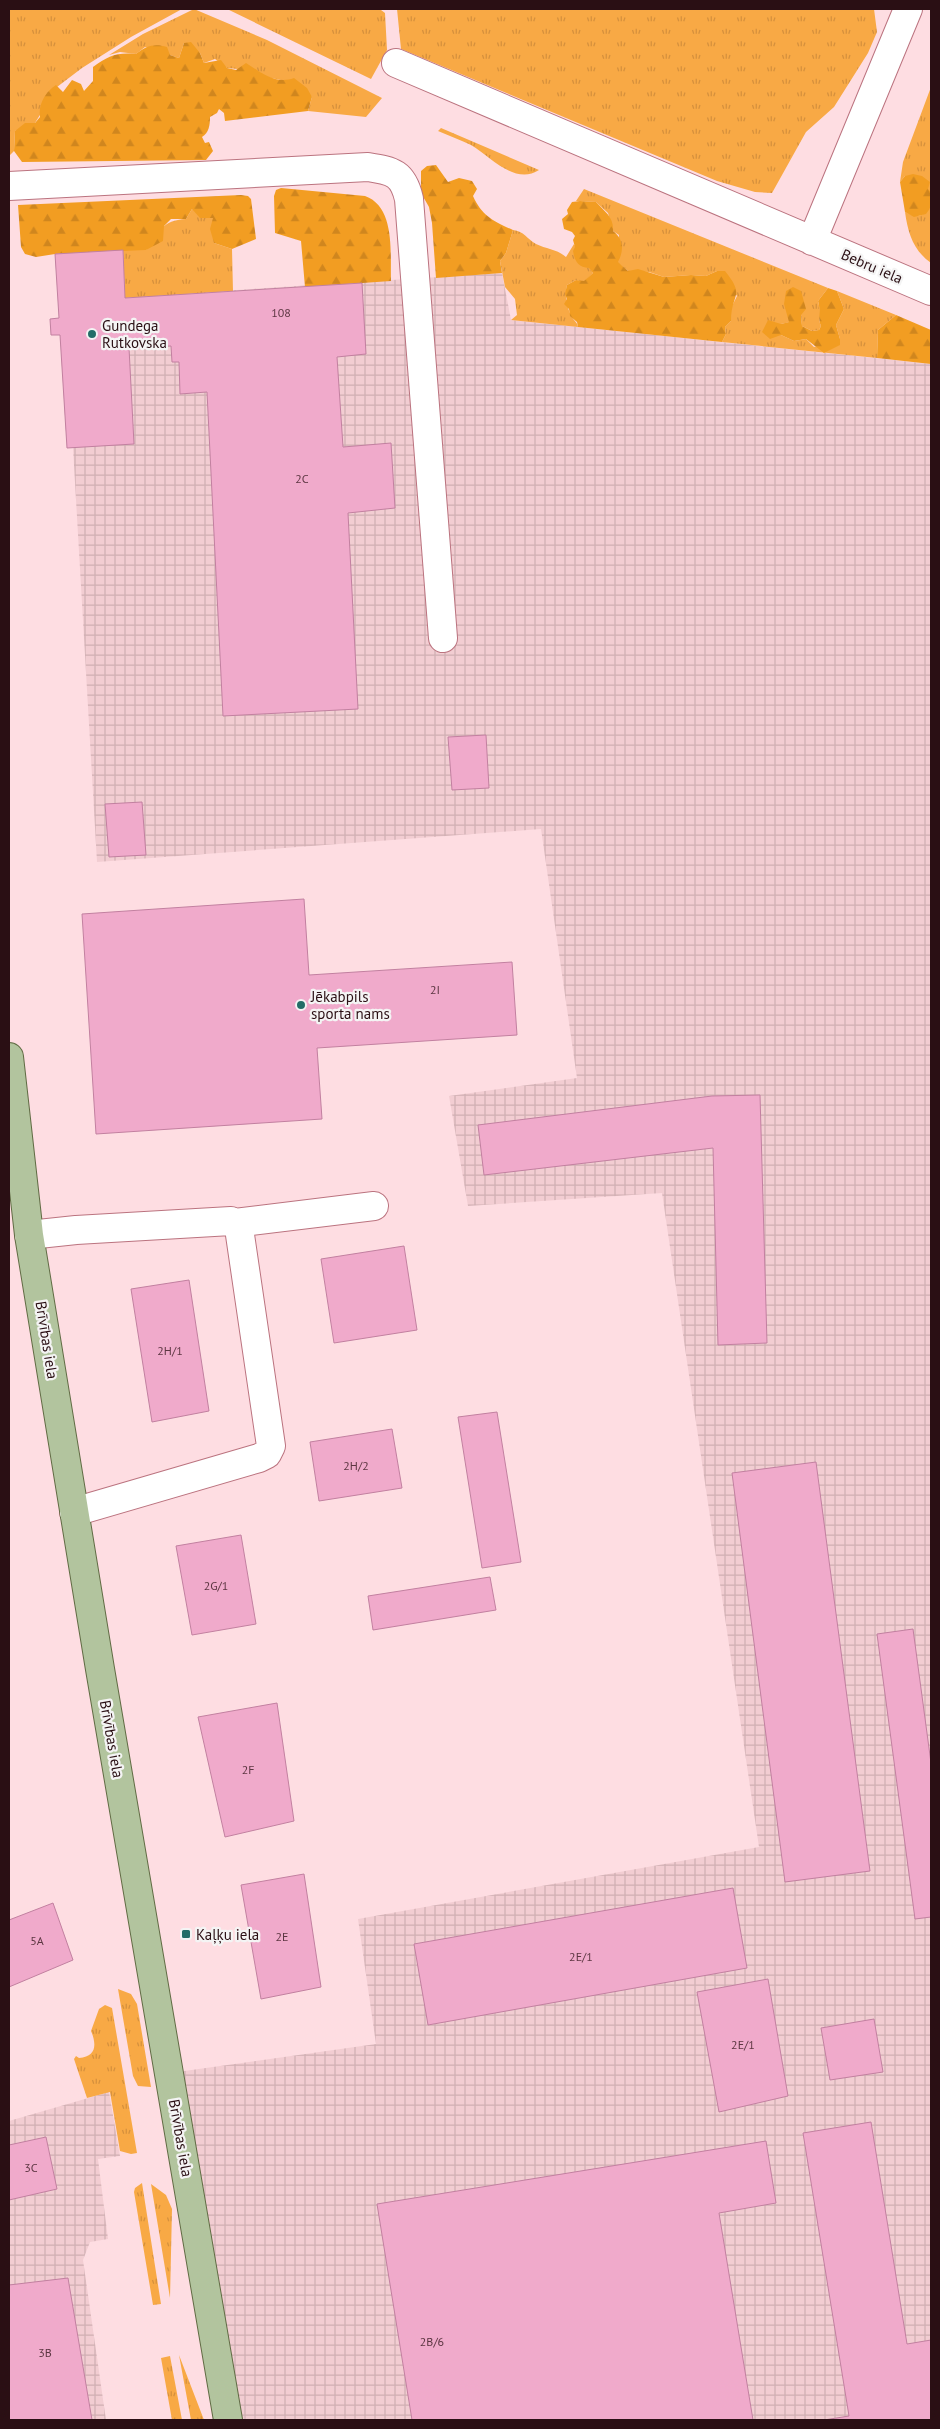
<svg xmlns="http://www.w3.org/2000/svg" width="940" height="2429" font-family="'PT Sans',sans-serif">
	<defs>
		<pattern id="industrial-grid" width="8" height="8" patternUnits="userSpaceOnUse" patternTransform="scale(1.25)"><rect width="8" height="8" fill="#f2cdd2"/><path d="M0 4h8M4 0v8" fill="none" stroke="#d0afb3"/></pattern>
		<pattern id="grass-tufts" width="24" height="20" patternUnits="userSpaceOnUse" patternTransform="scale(1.25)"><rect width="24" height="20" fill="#f8a945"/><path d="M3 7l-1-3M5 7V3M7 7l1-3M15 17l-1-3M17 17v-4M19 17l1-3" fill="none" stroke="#d5903c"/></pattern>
		<pattern id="forest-firs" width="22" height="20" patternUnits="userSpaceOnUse" patternTransform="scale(1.25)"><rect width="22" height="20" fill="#f29d22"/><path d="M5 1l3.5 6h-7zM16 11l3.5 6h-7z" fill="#d0861e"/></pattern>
	</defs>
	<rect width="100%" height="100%" fill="#fedde2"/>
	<path fill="url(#industrial-grid)" d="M 123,250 L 125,297 L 502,273 L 511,320 L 931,364 L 931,2420 L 228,2420 L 170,2073 L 376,2044 L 358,1919 L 759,1847 L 662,1193 L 468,1206 L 449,1096 L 577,1078 L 541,829 L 97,862 L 73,448 L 67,448 L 60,335 L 51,335 L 50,319 L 59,318 L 55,254 Z
		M 109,2092 L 120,2156 L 98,2159 L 108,2239 L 90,2242 L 83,2260 L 106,2420 L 9,2420 L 9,2121 Z"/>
	<path fill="url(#grass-tufts)" d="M 9,9 L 182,9 L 131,37 L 82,68 L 57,87 L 35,123 L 15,131 L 14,151 L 9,156 Z
		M 194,9 L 267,40 L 382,98 L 366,117 L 308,111 L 312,97 L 286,81 L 266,77 L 258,71 L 227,68 L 215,59 L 204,63 L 200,53 L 184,43 L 179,58 L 145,47 L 136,54 L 120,52 L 109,55 L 143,34 Z
		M 227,9 L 381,10 L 385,13 L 387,50 L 371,79 Z
		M 397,9 L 874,9 L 877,32 L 868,53 L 834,107 L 806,132 L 772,193 L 755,192 L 717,181 L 401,49 Z
		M 931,87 L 931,192 L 905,176 L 900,182 L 903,162 Z
		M 441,128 L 539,170 C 515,186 490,156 471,145 C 461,140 449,136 438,131 Z
		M 584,189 L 828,288 L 818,301 C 821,310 817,317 821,326 L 819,330 L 812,331 L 802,326 L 801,315 L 790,322 L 781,324 L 781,335 L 794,341 L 806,339 L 814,347 L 840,339 L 836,325 L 844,309 L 837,291 L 896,315 L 878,330 L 877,358 L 722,342 L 726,334 L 725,327 L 731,321 L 731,308 L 737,296 L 717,271 L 706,276 L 691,275 L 664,277 L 649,272 L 628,271 L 617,262 L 619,235 L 613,231 L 608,213 L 596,202 L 576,201 Z
		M 931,207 L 931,263 C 913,250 908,233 905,212 C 916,218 923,217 931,207 Z
		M 192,209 L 213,217 L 214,243 L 232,249 L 233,291 L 125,298 L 123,250 L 146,250 C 159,232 162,220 186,219 Z
		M 513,230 C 524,231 527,239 536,244 C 546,249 557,249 566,257 L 574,244 L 593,273 L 584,282 L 576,280 L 567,285 C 565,293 567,310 572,317 C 575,322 577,322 578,327 L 511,320 L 517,315 L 515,299 L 505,287 L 500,261 L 506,253 Z
		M 118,1989 L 131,1994 L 137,2004 L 151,2087 L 138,2086 L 133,2076 Z
		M 105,2005 L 112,2008 L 137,2153 L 131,2154 L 120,2151 L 110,2092 L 87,2098 L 74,2059 L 76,2056 L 79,2058 C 96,2057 97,2045 91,2031 L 99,2009 Z
		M 142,2183 L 161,2304 L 153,2305 L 134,2192 L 135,2188 Z
		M 151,2184 L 166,2195 L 172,2209 L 170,2298 Z
		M 179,2355 L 204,2420 L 191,2420 Z
		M 170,2356 L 182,2420 L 172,2420 L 161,2358 Z"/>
	<path fill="url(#forest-firs)" d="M 191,42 L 200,53 L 204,63 L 221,60 L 227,68 L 236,70 L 246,63 C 261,72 275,85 294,78 L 307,88 L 312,97 L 308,111 L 225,121 L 224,113 L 219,109 L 217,113 L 210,117 C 210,125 209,133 202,137 L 205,143 L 209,142 L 213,151 L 206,160 L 22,162 L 14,151 L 15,131 L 25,123 L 35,123 L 40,117 C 38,105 45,92 56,85 L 63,92 L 72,80 L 81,84 L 84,91 L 93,81 L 93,67 C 108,56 117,52 136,54 C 146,46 154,43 167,47 L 170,55 L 179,58 L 184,43 Z
		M 436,165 L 448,182 L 459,178 L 472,181 L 477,189 L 473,196 C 482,216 493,221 513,230 L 506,253 L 500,261 L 502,273 L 436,278 L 432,223 L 429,207 L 421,193 L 421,171 L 427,166 Z
		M 913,174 L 922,176 L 930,182 L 928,189 L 931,192 L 931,207 L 926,214 L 914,217 L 905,212 L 900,182 L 905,176 Z
		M 281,188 L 365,196 C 396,207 390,255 391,281 L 305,287 L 301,241 L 275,233 L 274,196 L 276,190 Z
		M 241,195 L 248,196 L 251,199 L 256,239 L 232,249 L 214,243 L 210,229 L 213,218 L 200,218 L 192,209 L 186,219 L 171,219 L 164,226 L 163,241 L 146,250 L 55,254 L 36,257 L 25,254 L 21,247 L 18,205 Z
		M 580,201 L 596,202 C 605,212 614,217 613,231 C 624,239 624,251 618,262 L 628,271 L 638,269 L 664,277 L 691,275 L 706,276 L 717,271 L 725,271 C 746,297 731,293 731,321 L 725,327 L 726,334 L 722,342 L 578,327 L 577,322 L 570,316 L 569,309 L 564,304 L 567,299 L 565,294 L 567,285 L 576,280 L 584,281 L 593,273 L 589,268 C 578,267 575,262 573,251 L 575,247 L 573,240 L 575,236 L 572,232 L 564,229 L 562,219 L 568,214 L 567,210 L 572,202 Z
		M 793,287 L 801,291 L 806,309 L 801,315 L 802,326 L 812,331 L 819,330 L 821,326 C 817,317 821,310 818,301 L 828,288 L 837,291 L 844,309 L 836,325 L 840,339 L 840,345 L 824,353 L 806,339 L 794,341 L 781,335 L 770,339 L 762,332 L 768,320 L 781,324 L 789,322 L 784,304 L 786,291 Z
		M 896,315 L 931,330 L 931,364 L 877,358 L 878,330 Z"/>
	<path fill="#f0aacb" stroke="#c280a0" d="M 123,250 L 125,298 L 362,283 L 366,354 L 337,357 L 343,447 L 391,443 L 395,508 L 348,513 L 358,709 L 223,716 L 207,392 L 180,394 L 179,362 L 172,362 L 171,346 L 129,348 L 134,444 L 67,448 L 60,335 L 51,335 L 50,319 L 59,318 L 55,254 Z
		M 486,735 L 489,788 L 452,790 L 448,737 Z
		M 142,802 L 146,855 L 109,857 L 105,804 Z
		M 304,899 L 309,975 L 512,962 L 517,1035 L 317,1048 L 322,1119 L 96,1134 L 82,914 Z
		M 760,1095 L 767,1343 L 718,1345 L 713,1148 L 484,1175 L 478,1125 L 712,1096 Z
		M 404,1246 L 417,1330 L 334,1343 L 321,1259 Z
		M 189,1280 L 209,1411 L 152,1422 L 131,1289 Z
		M 497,1412 L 521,1562 L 482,1568 L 458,1417 Z
		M 392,1429 L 402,1488 L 319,1501 L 310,1442 Z
		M 816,1462 L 870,1871 L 785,1882 L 732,1473 Z
		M 241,1535 L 256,1624 L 192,1635 L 176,1546 Z
		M 490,1577 L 496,1610 L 373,1630 L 368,1596 Z
		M 913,1629 L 931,1763 L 931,1917 L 915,1919 L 877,1634 Z
		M 277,1703 L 294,1821 L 225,1837 L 198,1717 Z
		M 304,1874 L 321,1987 L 261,1999 L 241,1885 Z
		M 733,1888 L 747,1968 L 428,2025 L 414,1944 Z
		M 53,1903 L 73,1960 L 9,1987 L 9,1920 Z
		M 768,1979 L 788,2096 L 719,2112 L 697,1992 Z
		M 874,2019 L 883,2072 L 830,2080 L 821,2028 Z
		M 871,2122 L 907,2344 L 931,2340 L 931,2420 L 824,2420 L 849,2416 L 803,2133 Z
		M 46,2137 L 57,2189 L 9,2200 L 9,2145 Z
		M 766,2141 L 776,2203 L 719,2213 L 753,2420 L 412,2420 L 377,2204 Z
		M 68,2278 L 92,2420 L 12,2420 L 9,2419 L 9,2285 Z"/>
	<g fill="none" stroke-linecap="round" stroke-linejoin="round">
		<g stroke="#bb737f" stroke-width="30">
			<path id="minor" d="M 396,63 L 931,291
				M 9,186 L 368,167 C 393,171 403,173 409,199 L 443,638
				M 812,241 L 908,9
				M 29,1235 L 76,1230 L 231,1221 L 235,1223 L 374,1206
				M 74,1512 L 259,1458 L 267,1454 L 271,1446 L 239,1228 L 235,1223"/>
		</g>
		<g stroke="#616b44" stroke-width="30">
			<path id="major" d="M 9,1057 L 29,1235 L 100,1669 L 228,2420"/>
		</g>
		<use href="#minor" stroke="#fff" stroke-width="28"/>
		<use href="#major" stroke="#b2c49e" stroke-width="28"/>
	</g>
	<g fill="#236d68" stroke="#f4f4f4" stroke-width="2">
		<circle cx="92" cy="334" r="5"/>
		<circle cx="301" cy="1005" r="5"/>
		<rect x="181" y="1929" width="10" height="10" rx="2.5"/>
	</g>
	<g text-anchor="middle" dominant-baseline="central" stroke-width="4.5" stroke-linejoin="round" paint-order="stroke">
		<g font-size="12" fill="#5c3642">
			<text x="281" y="312">108</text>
			<text x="302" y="478">2C</text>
			<text x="435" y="989">2I</text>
			<text x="170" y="1350">2H/1</text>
			<text x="356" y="1465">2H/2</text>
			<text x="216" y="1585">2G/1</text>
			<text x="248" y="1769">2F</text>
			<text x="282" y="1936">2E</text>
			<text x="37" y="1940">5A</text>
			<text x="581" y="1956">2E/1</text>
			<text x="743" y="2044">2E/1</text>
			<text x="31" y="2167">3C</text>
			<text x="432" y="2341">2B/6</text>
			<text x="45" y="2352">3B</text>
		</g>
		<g font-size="15" fill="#2a0f14" stroke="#f4f4f4">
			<text transform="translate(872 266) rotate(23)">Bebru iela</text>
			<text transform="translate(47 1340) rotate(81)">Brīvības iela</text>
			<text transform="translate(112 1739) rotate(80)">Brīvības iela</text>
			<text transform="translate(181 2138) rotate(80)">Brīvības iela</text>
		</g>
		<g font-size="15" fill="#2a0f14" stroke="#f4f4f4" text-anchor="start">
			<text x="102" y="325">Gundega<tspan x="102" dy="17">Rutkovska</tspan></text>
			<text x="311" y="996">Jēkabpils<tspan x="311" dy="17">sporta nams</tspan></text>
			<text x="196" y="1934">Kaļķu iela</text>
		</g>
	</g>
	<rect width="940" height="2429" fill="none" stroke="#2a0f14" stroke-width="20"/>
</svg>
